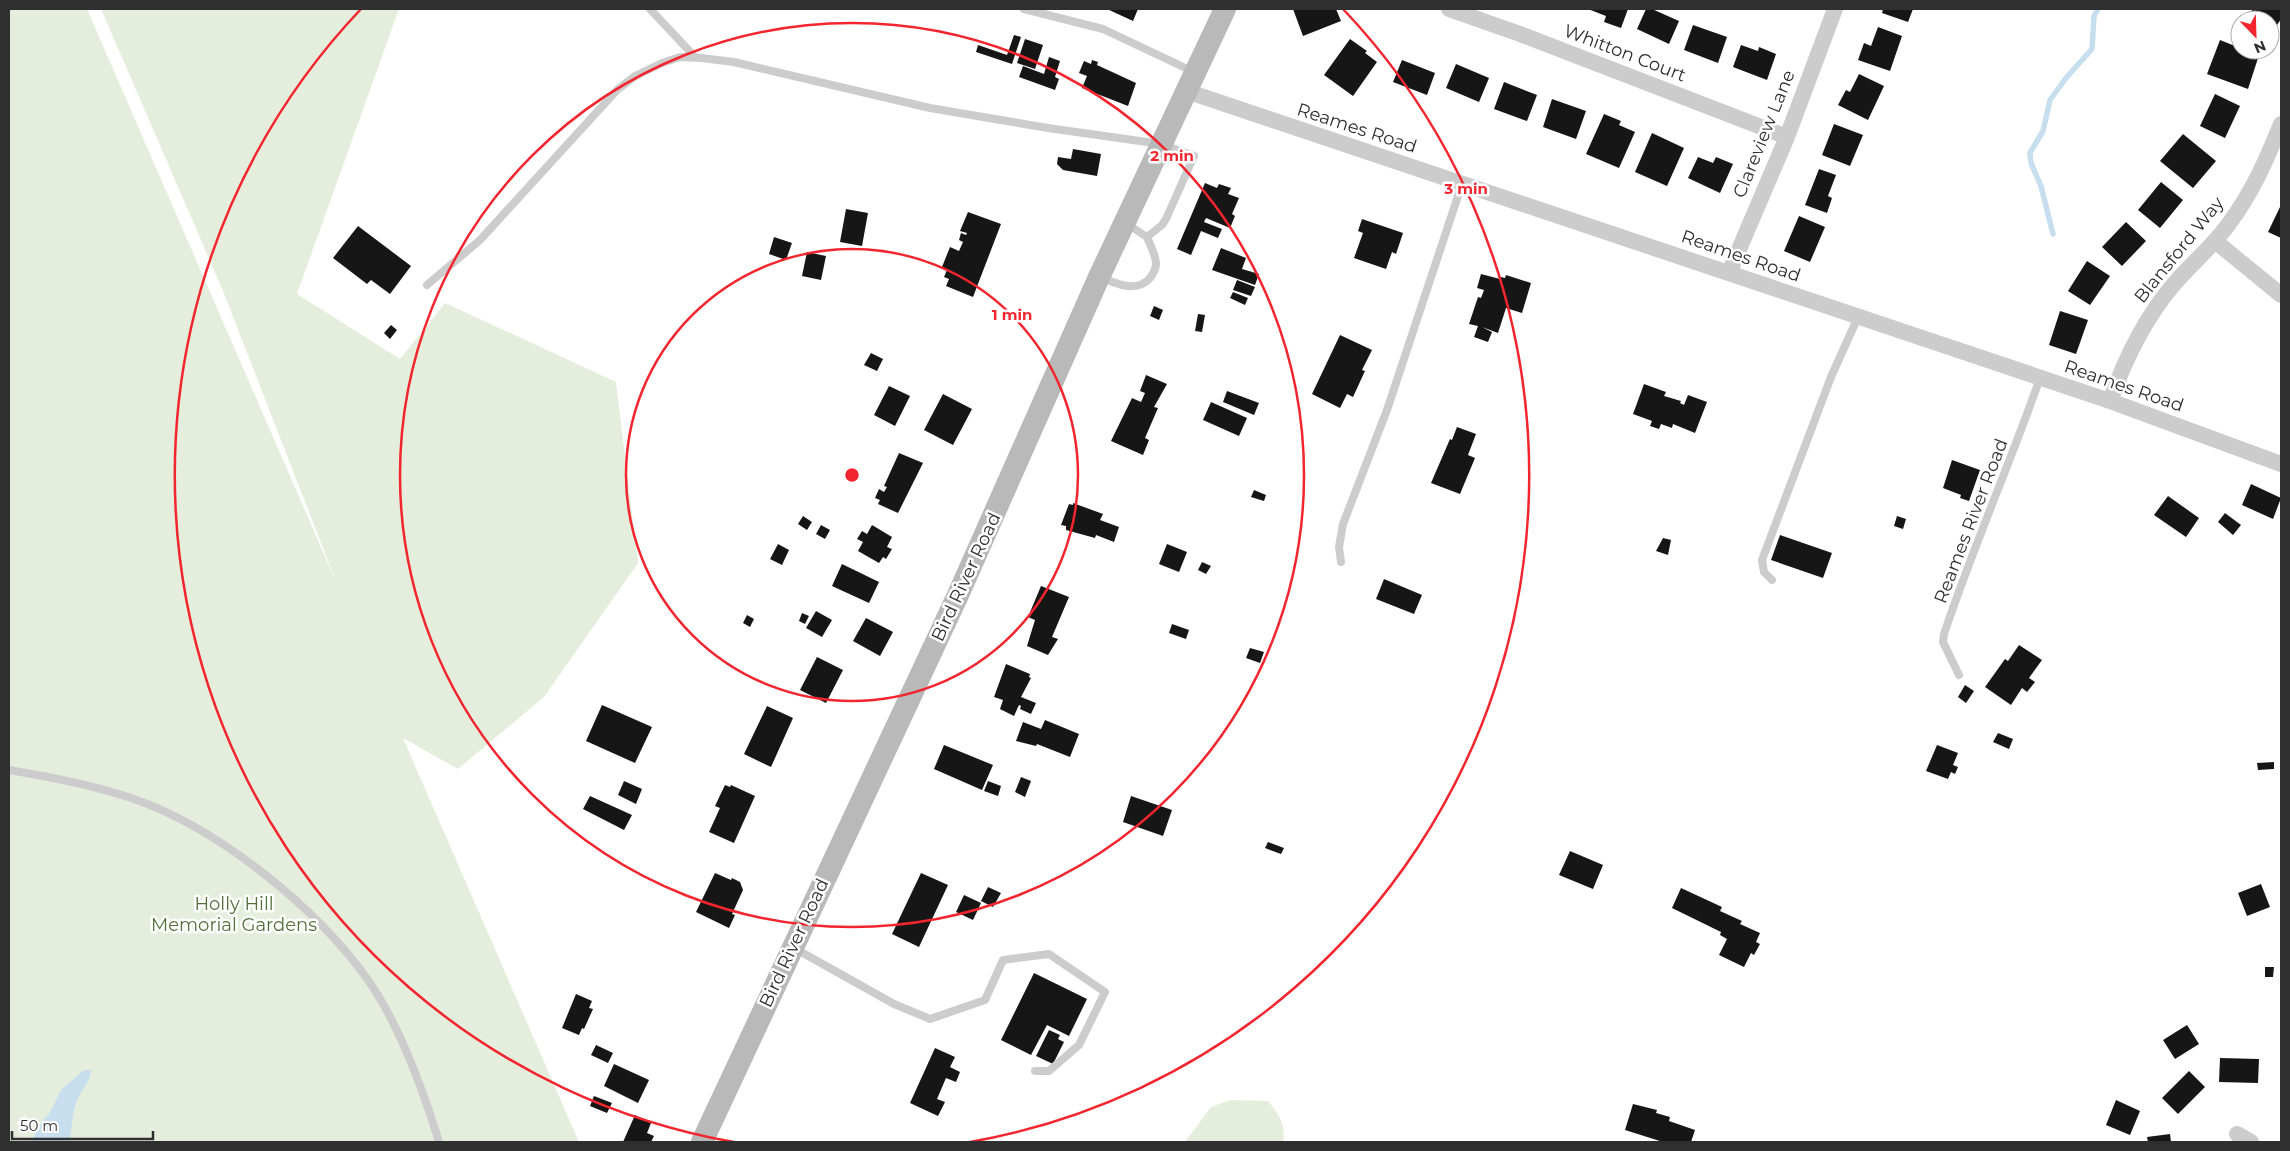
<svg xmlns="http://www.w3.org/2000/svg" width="2290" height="1151" font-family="Montserrat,sans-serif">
	<rect width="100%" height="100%" fill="#fff"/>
	<path fill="#e5eedc" d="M 9,9 L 87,9 L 337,584 L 223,291 L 101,9 L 399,9 L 297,294 L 400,359 L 445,303 L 616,382 L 638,563 L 544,697 L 458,769 L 403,738 L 579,1142 L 9,1142 Z
		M 1230,1100 L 1268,1101 C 1279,1114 1286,1125 1283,1142 L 1185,1142 L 1211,1107 Z"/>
	<path fill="#c7deef" d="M 84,1070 L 91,1070 C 91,1082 80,1091 76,1103 C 72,1115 72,1130 69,1142 L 28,1142 L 33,1139 L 42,1121 L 49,1114 L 62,1089 Z"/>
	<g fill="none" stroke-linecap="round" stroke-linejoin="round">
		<path stroke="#c7deef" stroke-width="5.5" d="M 2053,234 L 2041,186 L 2031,163 L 2030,153 L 2043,131 L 2050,100 L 2066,78 L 2092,49 L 2094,16 L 2098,9"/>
	</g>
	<path fill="#161616" d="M 1107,9 L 1138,9 L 1133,21 Z
		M 1293,9 L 1336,9 L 1341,21 L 1303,36 Z
		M 1588,9 L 1628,9 L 1621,28 L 1604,22 L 1606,16 Z
		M 1646,9 L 1652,9 L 1679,21 L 1669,44 L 1637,29 Z
		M 1883,9 L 1913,9 L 1908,22 L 1882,13 Z
		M 2253,9 L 2281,9 L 2281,19 L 2270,36 L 2270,20 L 2245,20 Z
		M 1693,25 L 1727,37 L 1718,63 L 1684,50 Z
		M 1878,27 L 1902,36 L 1890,71 L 1858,60 L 1864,43 L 1871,46 Z
		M 1014,35 L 1021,37 L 1012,64 L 976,52 L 978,45 L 1007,55 Z
		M 1025,39 L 1043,45 L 1035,69 L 1017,63 Z
		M 1350,39 L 1367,51 L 1365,53 L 1377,62 L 1353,96 L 1324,75 Z
		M 2220,40 L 2240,48 L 2240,50 L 2259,55 L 2248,89 L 2207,74 Z
		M 1741,45 L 1758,51 L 1759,47 L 1776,54 L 1767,80 L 1733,67 Z
		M 1049,57 L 1060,61 L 1055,77 L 1059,79 L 1055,90 L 1019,77 L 1023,66 L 1044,74 Z
		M 1092,60 L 1098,62 L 1097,65 L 1136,83 L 1128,106 L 1082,88 L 1087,76 L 1079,73 L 1084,61 L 1091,64 Z
		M 1402,60 L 1435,73 L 1427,95 L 1393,82 Z
		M 1456,64 L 1489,78 L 1479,102 L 1446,88 Z
		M 1859,74 L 1884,86 L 1868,120 L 1838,105 L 1846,90 L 1850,92 Z
		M 1504,82 L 1537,95 L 1527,121 L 1494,109 Z
		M 2215,94 L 2240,106 L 2225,138 L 2200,126 Z
		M 1552,99 L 1586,111 L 1576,139 L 1543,127 Z
		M 1604,114 L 1621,121 L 1619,125 L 1635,132 L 1619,168 L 1586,154 Z
		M 1834,124 L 1863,135 L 1850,166 L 1822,155 Z
		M 1652,133 L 1684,148 L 1667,186 L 1635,172 Z
		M 2183,134 L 2216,161 L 2193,188 L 2160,161 Z
		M 1073,149 L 1101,154 L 1097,176 L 1063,170 L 1057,164 L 1058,157 L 1071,159 Z
		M 1698,157 L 1713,163 L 1716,157 L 1733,164 L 1720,193 L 1688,178 Z
		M 1819,169 L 1836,175 L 1828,196 L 1832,198 L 1827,213 L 1805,205 Z
		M 2161,182 L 2183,200 L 2160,228 L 2138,210 Z
		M 1205,183 L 1217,188 L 1219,184 L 1231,188 L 1228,194 L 1239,198 L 1232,214 L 1235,216 L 1230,228 L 1206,218 L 1204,222 L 1222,229 L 1218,238 L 1201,231 L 1191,255 L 1177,249 Z
		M 2280,207 L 2281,208 L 2281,238 L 2268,232 Z
		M 846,209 L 868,213 L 862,246 L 840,242 Z
		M 968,212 L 1001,224 L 973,297 L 946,286 L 949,279 L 944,277 L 947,270 L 942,267 L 950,247 L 959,251 L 963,242 L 959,240 L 961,233 L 966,235 L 967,233 L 960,231 Z
		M 1799,216 L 1825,227 L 1810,262 L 1784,251 Z
		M 1362,219 L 1403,233 L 1396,254 L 1392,252 L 1386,269 L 1354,258 L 1363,233 L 1358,231 Z
		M 2126,222 L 2146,241 L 2122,266 L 2102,247 Z
		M 358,226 L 411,266 L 390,294 L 371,280 L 367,284 L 333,258 Z
		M 774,237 L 792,243 L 786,260 L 769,254 Z
		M 1221,248 L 1246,258 L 1242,269 L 1259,274 L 1255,285 L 1212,270 Z
		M 807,252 L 826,256 L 821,280 L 802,276 Z
		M 2087,261 L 2110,276 L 2090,305 L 2068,291 Z
		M 1481,274 L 1500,279 L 1501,277 L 1505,278 L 1506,275 L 1531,283 L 1522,313 L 1506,308 L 1498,333 L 1482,327 L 1492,332 L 1488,342 L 1474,337 L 1478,326 L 1469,324 L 1478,297 L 1481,298 L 1484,290 L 1477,288 Z
		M 1237,280 L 1255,287 L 1251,296 L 1233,290 Z
		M 1233,292 L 1248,298 L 1245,305 L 1230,298 Z
		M 1154,306 L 1163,310 L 1159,320 L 1150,316 Z
		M 2060,311 L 2088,320 L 2076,354 L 2049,345 Z
		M 1198,314 L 1205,315 L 1202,332 L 1195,331 Z
		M 391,325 L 397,330 L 390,339 L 384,333 Z
		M 1340,335 L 1372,350 L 1362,370 L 1365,371 L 1353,397 L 1347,394 L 1340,408 L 1312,394 Z
		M 871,353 L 883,359 L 877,371 L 864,365 Z
		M 1146,375 L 1167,384 L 1154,407 L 1158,408 L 1145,438 L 1149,440 L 1143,455 L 1111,441 L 1132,398 L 1141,402 L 1145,393 L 1140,391 Z
		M 1644,384 L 1666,392 L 1664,396 L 1681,401 L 1680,403 L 1684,405 L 1688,395 L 1707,402 L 1695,433 L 1673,424 L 1672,428 L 1661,424 L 1659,429 L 1650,426 L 1652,421 L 1633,414 Z
		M 889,386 L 910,396 L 895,426 L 874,415 Z
		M 1227,391 L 1259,403 L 1254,415 L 1223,402 Z
		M 943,394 L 972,409 L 953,445 L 924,430 Z
		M 1211,402 L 1247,418 L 1239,436 L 1203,420 Z
		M 1457,427 L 1476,434 L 1468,455 L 1475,458 L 1460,494 L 1431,483 L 1450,439 L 1452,440 Z
		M 899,453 L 923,463 L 898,513 L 878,504 L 880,500 L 875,498 L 879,489 L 884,492 L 887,487 L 884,486 Z
		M 1952,460 L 1980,470 L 1969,501 L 1960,498 L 1961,495 L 1943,488 Z
		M 2251,484 L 2281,498 L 2273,519 L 2242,505 Z
		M 1254,490 L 1266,495 L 1264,501 L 1251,497 Z
		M 2168,496 L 2199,518 L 2186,537 L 2154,515 Z
		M 1073,503 L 1103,514 L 1100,520 L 1119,527 L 1114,542 L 1096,535 L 1095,538 L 1066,530 L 1066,526 L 1061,525 L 1069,504 L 1073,505 Z
		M 2225,513 L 2241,525 L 2233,535 L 2218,522 Z
		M 803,516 L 812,522 L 807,530 L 798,524 Z
		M 1897,516 L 1906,519 L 1903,529 L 1894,526 Z
		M 821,525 L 830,530 L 825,539 L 816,534 Z
		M 872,525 L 892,537 L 887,547 L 892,549 L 886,559 L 883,557 L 879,563 L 858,551 L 863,542 L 857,539 L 862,531 L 867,534 Z
		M 1780,535 L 1832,553 L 1823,578 L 1771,560 Z
		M 1663,538 L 1671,540 L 1668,555 L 1656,551 Z
		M 778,544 L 789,550 L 782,565 L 770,559 Z
		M 1167,544 L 1187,552 L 1179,572 L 1159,564 Z
		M 1202,562 L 1211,566 L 1206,574 L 1198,570 Z
		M 842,564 L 879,582 L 869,603 L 832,586 Z
		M 1384,579 L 1422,595 L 1414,614 L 1376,599 Z
		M 1041,586 L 1069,597 L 1052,637 L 1058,639 L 1048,655 L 1027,646 L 1035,620 L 1028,617 Z
		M 816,611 L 832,620 L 822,637 L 806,628 Z
		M 802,613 L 809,616 L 805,624 L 799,621 Z
		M 747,615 L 754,619 L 750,627 L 743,623 Z
		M 866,618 L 893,632 L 880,656 L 853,641 Z
		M 1172,624 L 1189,630 L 1186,639 L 1169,633 Z
		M 2019,645 L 2042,660 L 2029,678 L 2035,682 L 2027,692 L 2022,688 L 2011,705 L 1985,687 L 2005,659 L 2008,661 Z
		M 1250,648 L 1264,652 L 1260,663 L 1246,658 Z
		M 817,657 L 843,670 L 826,703 L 800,690 Z
		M 1006,664 L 1030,674 L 1029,677 L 1031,678 L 1021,697 L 1036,703 L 1031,714 L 1020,709 L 1021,706 L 1019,705 L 1014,716 L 1000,709 L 1003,700 L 994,697 Z
		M 1965,685 L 1974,691 L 1966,703 L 1958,697 Z
		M 602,705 L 652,727 L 635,763 L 586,741 Z
		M 767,706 L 793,718 L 771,767 L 744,754 Z
		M 1045,720 L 1079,734 L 1070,757 L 1037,744 L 1036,746 L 1016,741 L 1023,722 L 1041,729 Z
		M 1998,733 L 2013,739 L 2009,749 L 1993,742 Z
		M 944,745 L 993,765 L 982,790 L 934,769 Z
		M 1937,745 L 1958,753 L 1953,765 L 1958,767 L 1955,774 L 1951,772 L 1948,779 L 1926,771 Z
		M 2274,762 L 2274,769 L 2258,770 L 2257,763 Z
		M 1021,777 L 1031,781 L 1025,797 L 1015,792 Z
		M 624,781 L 642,789 L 636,804 L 618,795 Z
		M 988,781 L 1001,786 L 998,796 L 984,791 Z
		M 725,785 L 730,787 L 731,785 L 755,796 L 734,843 L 709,832 L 720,808 L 715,806 Z
		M 590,796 L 632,815 L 624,830 L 583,809 Z
		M 1131,796 L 1172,810 L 1163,836 L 1123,822 Z
		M 1268,842 L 1284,848 L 1281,854 L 1265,848 Z
		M 1570,851 L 1603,865 L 1593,889 L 1559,875 Z
		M 715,873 L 731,880 L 732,878 L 740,882 L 743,890 L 732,914 L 735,915 L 729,928 L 696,912 Z
		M 921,873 L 948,885 L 919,947 L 892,934 Z
		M 2261,884 L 2270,907 L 2247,916 L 2238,893 Z
		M 988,887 L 1001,893 L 993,907 L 981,901 Z
		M 1681,888 L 1722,907 L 1720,911 L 1742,921 L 1740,924 L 1760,933 L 1756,942 L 1760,944 L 1754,955 L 1751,953 L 1744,967 L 1719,955 L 1727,939 L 1720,935 L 1721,932 L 1672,908 Z
		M 964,895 L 981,903 L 973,920 L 956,912 Z
		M 2265,967 L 2274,967 L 2273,977 L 2265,977 Z
		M 1034,973 L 1087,999 L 1069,1036 L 1047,1025 L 1031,1055 L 1001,1040 Z
		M 576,994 L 592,1001 L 589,1008 L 593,1009 L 584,1029 L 582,1028 L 579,1035 L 562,1028 Z
		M 2187,1025 L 2199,1044 L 2175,1059 L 2163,1040 Z
		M 1049,1030 L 1060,1035 L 1058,1039 L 1064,1042 L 1053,1064 L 1036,1056 Z
		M 596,1045 L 613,1053 L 608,1063 L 591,1055 Z
		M 935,1048 L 955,1057 L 950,1067 L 960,1072 L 956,1082 L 946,1078 L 937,1099 L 945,1102 L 938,1116 L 910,1103 Z
		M 2220,1058 L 2259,1059 L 2258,1083 L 2219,1082 Z
		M 614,1064 L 649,1080 L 638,1103 L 604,1086 Z
		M 2189,1071 L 2205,1087 L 2178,1114 L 2162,1098 Z
		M 594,1096 L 612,1103 L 607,1113 L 590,1106 Z
		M 2116,1100 L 2140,1111 L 2130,1135 L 2106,1125 Z
		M 1633,1104 L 1657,1110 L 1656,1113 L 1670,1117 L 1669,1121 L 1695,1130 L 1691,1142 L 1663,1142 L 1625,1130 Z
		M 635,1115 L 651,1123 L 647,1133 L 654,1136 L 651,1142 L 623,1142 Z
		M 2170,1134 L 2171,1142 L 2148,1142 L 2147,1137 Z"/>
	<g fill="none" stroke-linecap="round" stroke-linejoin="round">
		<path stroke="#ccc" stroke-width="8" d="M 650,9 L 695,57
			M 1024,9 L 1103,29 L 1194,72
			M 1102,278 C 1117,284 1137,293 1150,278 C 1153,274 1156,269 1156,264 C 1156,255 1150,245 1147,237
			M 427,285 L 480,240 L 617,90 L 635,76 L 662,63 L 680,57 L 701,58 L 734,62 L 930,108 L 1048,128 L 1161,144 L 1194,156 L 1166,219 L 1162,225 L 1147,237 L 1127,224
			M 1341,562 L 1339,547 L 1343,524 L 1387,410 L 1462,184
			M 1772,580 L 1764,572 L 1762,560 L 1831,377 L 1858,317
			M 1959,675 L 1943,642 L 1944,634 C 1973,547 2010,464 2040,378
			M 9,770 C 51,777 94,785 134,799 C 218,828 316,907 368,980 C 399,1024 423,1090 439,1142
			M 794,948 L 894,1004 L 930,1019 L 985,1000 L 1003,960 L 1049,954 L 1105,992 L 1079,1045 L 1049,1071 L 1035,1071"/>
		<path stroke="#ccc" stroke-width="16" d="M 1449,9 L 1520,34 L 1787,137
			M 1186,91 L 2110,401 L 2281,464
			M 2215,241 L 2281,295
			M 1729,273 L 1787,137 L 1835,9
			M 2110,401 C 2125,359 2144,319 2174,284 C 2191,264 2212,247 2228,225 C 2252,193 2266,161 2281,124
			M 2237,1134 L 2251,1142"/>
		<path stroke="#b9b9b9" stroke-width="22" d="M 702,1142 L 958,595 L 1099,277 L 1225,9"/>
	</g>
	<g fill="none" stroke="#f3252e" stroke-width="2.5">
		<circle cx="852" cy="475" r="226"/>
		<circle cx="852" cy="475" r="452"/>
		<path d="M734 1142A677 677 0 0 1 361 9M1343 9A677 677 0 0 1 970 1142"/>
	</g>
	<g text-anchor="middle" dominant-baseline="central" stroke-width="5" stroke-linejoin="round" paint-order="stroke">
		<g font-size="18" fill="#2f2f2f" stroke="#fff">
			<text transform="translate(1625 53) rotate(21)">Whitton Court</text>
			<text transform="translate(1357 128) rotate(18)">Reames Road</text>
			<text transform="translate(1764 134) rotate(-68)">Clareview Lane</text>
			<text transform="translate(2179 250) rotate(-51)">Blansford Way</text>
			<text transform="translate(1741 256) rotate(19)">Reames Road</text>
			<text transform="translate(2124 386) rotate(19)">Reames Road</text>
			<text transform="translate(1971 521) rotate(-69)">Reames River Road</text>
			<text transform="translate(966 577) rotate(-65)">Bird River Road</text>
			<text transform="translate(794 943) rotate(-65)">Bird River Road</text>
		</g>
		<g font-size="18" fill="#516f39" stroke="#fff">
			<text x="234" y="904">Holly Hill<tspan x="234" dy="21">Memorial Gardens</tspan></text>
		</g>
	</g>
	<circle cx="852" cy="475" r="8" fill="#f3252e" stroke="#fff" stroke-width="2.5"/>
	<g font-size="15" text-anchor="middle" font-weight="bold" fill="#f3252e" stroke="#fff" stroke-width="5" stroke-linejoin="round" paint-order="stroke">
		<text x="1172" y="161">2 min</text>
		<text x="1466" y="194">3 min</text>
		<text x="1012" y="320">1 min</text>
	</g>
	<rect width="2290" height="1151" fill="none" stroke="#2f2f2f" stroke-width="20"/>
	<g transform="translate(2255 35) rotate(157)"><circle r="24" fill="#ffffff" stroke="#acacac"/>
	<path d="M0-4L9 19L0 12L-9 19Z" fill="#f3252e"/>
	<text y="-8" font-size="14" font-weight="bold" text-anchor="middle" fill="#2f2f2f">N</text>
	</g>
	<path d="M12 1131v8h141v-8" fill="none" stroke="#2f2f2f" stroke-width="2.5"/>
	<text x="20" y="1131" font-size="15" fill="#2f2f2f" stroke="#ffffff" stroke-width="4" paint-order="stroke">50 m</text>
</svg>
